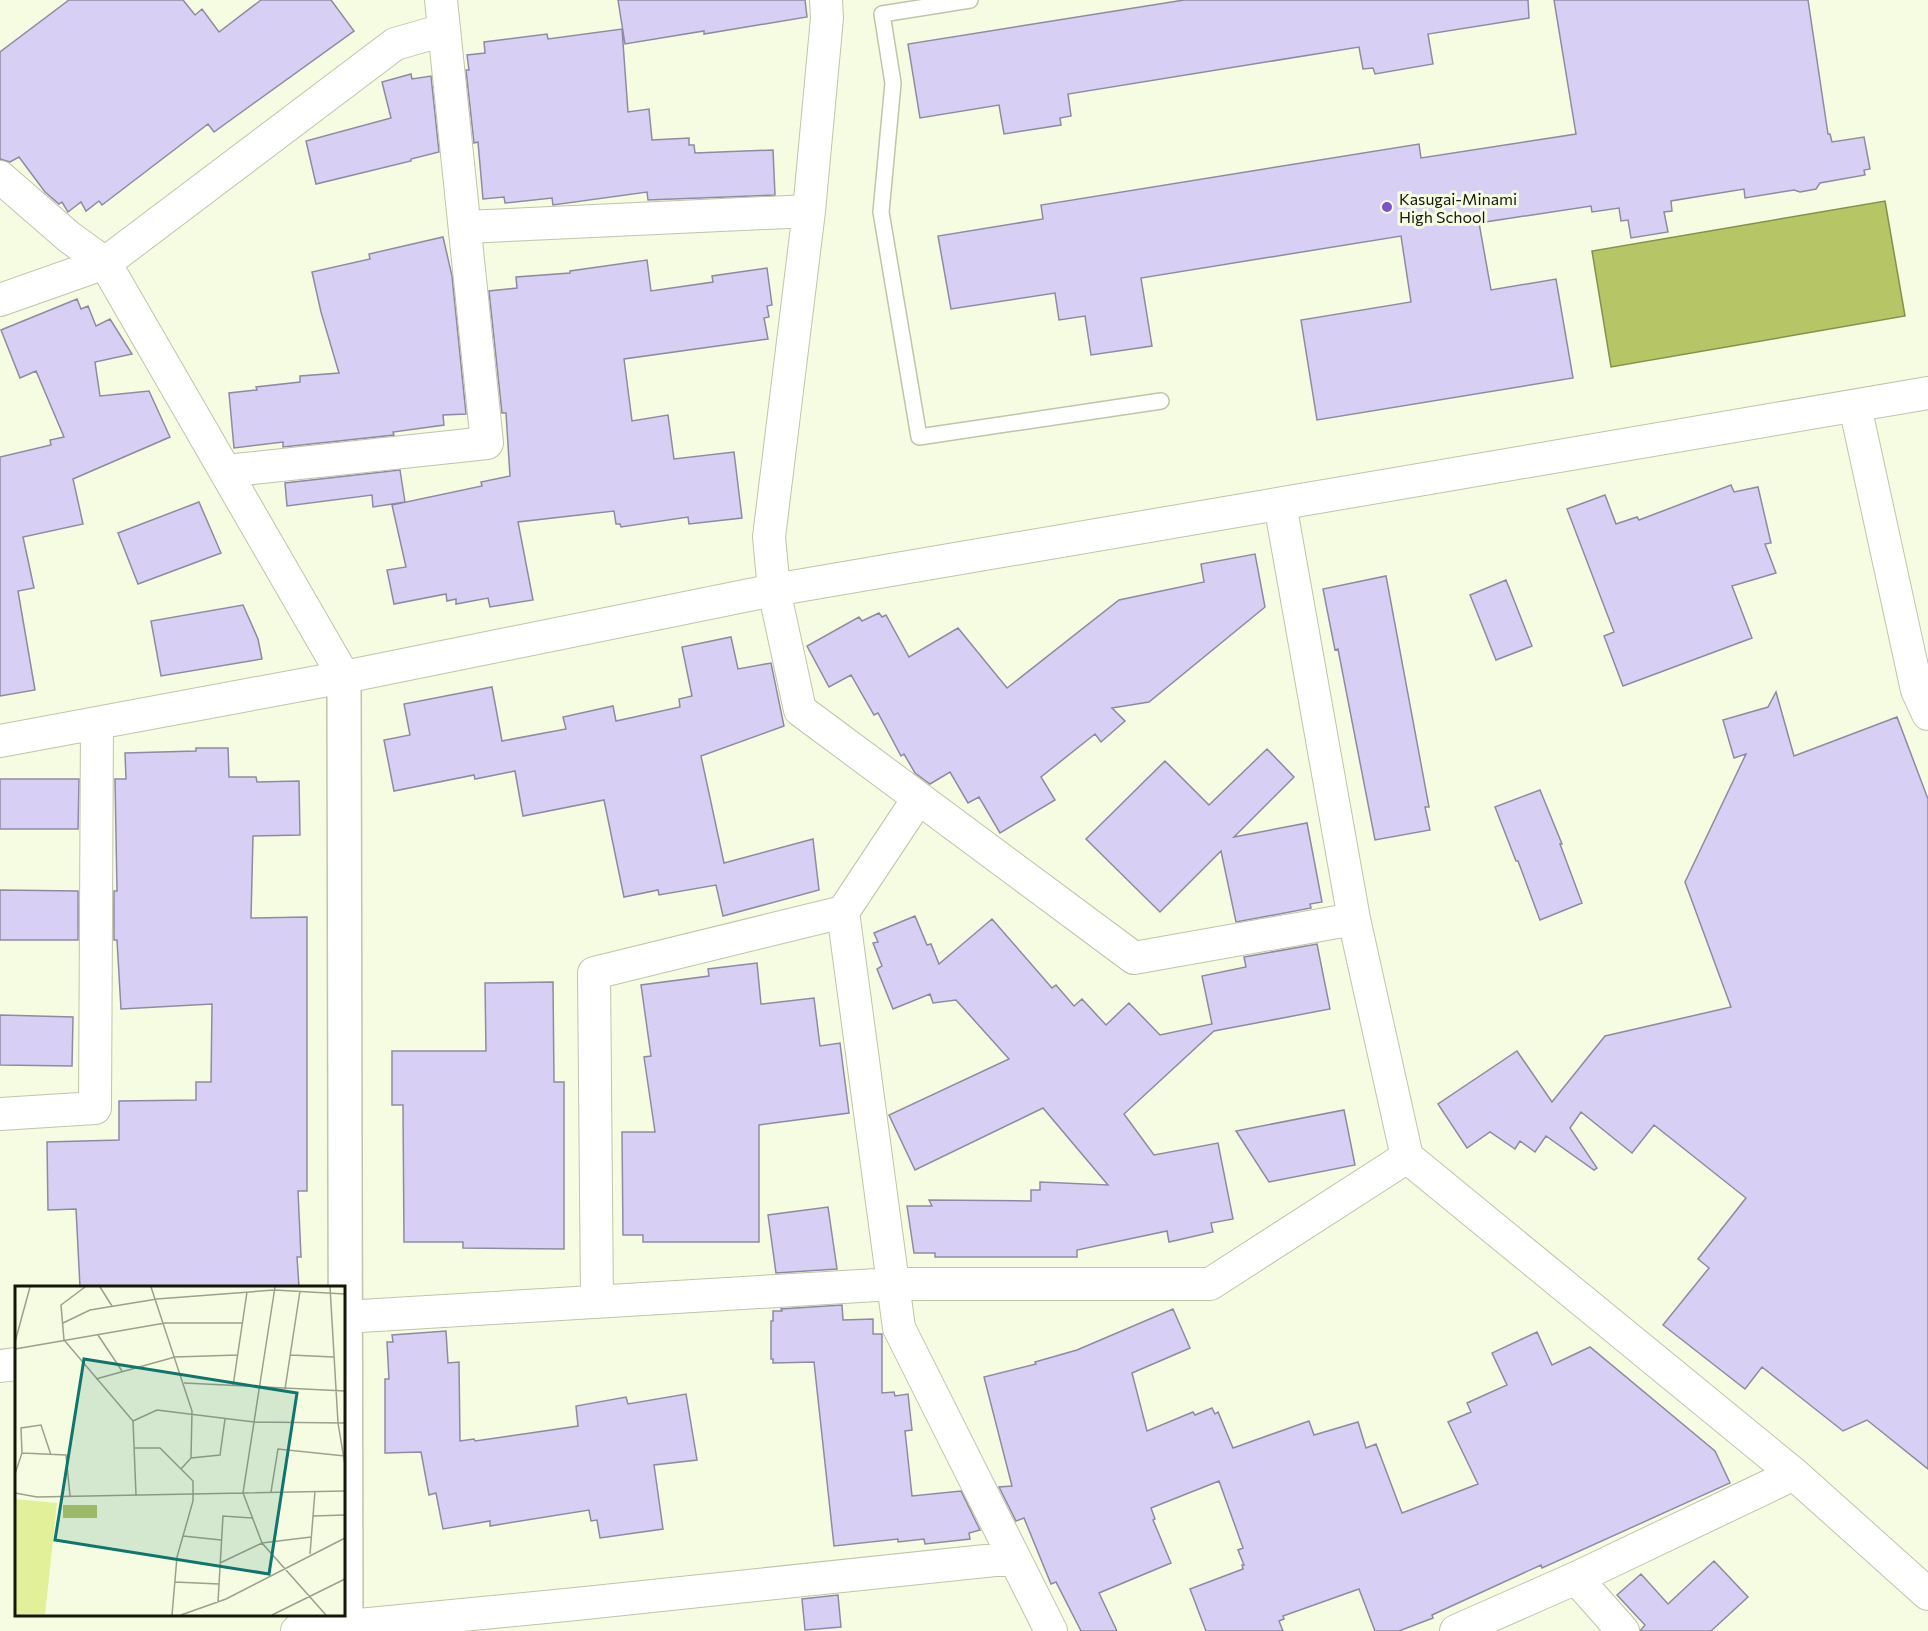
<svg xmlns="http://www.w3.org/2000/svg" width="1928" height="1631" font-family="Commissioner,sans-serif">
	<rect width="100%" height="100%" fill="#f6fce1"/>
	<path fill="#b6c566" stroke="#85904b" stroke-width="1.5" d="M 1885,201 L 1905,316 L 1611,367 L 1592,251 Z"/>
	<path fill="#d8d0f4" stroke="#8f8aa2" stroke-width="1.5" d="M 69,0 L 183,0 L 195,15 L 202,9 L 219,32 L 261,0 L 331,0 L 354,31 L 214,132 L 208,124 L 102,205 L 99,201 L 86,211 L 81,202 L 68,212 L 62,202 L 59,204 L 45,192 L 19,157 L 10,162 L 0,159 L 0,52 Z
		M 618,0 L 805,0 L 807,17 L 704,34 L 704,31 L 625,44 Z
		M 1184,0 L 1528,0 L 1529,18 L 1428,34 L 1433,64 L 1375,74 L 1373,68 L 1363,69 L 1359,47 L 1068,94 L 1071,116 L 1060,118 L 1061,125 L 1004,134 L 999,105 L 920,118 L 908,44 Z
		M 1554,0 L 1808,0 L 1828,134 L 1830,134 L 1832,142 L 1864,137 L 1870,169 L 1864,170 L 1865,175 L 1820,183 L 1816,189 L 1800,192 L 1794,190 L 1745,198 L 1744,189 L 1671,201 L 1672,211 L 1664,212 L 1668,232 L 1631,238 L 1628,220 L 1621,221 L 1619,208 L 1592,212 L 1591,206 L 1479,223 L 1491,290 L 1556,279 L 1573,378 L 1317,420 L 1301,320 L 1411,302 L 1401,236 L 1141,278 L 1152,346 L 1091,355 L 1085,316 L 1059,320 L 1055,293 L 951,309 L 938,236 L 1043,219 L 1041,205 L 1419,144 L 1421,158 L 1576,134 Z
		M 622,29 L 628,112 L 649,109 L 652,140 L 689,138 L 689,145 L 694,145 L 695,153 L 773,150 L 775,195 L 648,200 L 647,192 L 553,205 L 552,198 L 505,203 L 504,197 L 483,199 L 478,142 L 474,143 L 466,70 L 469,70 L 467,55 L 485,53 L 484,42 L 547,34 L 548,39 Z
		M 411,74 L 412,79 L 431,76 L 439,152 L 411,159 L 411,161 L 316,184 L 306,141 L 391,118 L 382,82 Z
		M 443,237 L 452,276 L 466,414 L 443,415 L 444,425 L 393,432 L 394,435 L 283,447 L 283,442 L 234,448 L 229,393 L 257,390 L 256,387 L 300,382 L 300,376 L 339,373 L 321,312 L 312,272 L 370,259 L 369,254 Z
		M 647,260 L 651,291 L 713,282 L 712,276 L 767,268 L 772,305 L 767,306 L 769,317 L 764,318 L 768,339 L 624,359 L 632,421 L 668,415 L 674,459 L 734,452 L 742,518 L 689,524 L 688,517 L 621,527 L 620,524 L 616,524 L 614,511 L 518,522 L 533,600 L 490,607 L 488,598 L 456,604 L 456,599 L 447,601 L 446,594 L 394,604 L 387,570 L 406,567 L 392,505 L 482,486 L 481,482 L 510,476 L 506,413 L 502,413 L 489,291 L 517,288 L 516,277 L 570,273 L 570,271 Z
		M 77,299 L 81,309 L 88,306 L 96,326 L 110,319 L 132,354 L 95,362 L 100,396 L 149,391 L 170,437 L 73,479 L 83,524 L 23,537 L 34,588 L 18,591 L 35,690 L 0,696 L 0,457 L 51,445 L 50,440 L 64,437 L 36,371 L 20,378 L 1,330 Z
		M 400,470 L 405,502 L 373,507 L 372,495 L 287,506 L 285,483 Z
		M 1731,485 L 1734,492 L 1758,487 L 1771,543 L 1765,544 L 1776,573 L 1732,586 L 1752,638 L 1623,686 L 1604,636 L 1614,632 L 1567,509 L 1605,495 L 1616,524 L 1637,517 L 1639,520 Z
		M 199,502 L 221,553 L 138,584 L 118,533 Z
		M 1255,554 L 1265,607 L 1149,702 L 1112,708 L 1125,721 L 1101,742 L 1095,734 L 1041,777 L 1055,800 L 1000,833 L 979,797 L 968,803 L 950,772 L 930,784 L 915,773 L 904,754 L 901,756 L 878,713 L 874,715 L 851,675 L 829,687 L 807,646 L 859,617 L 862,621 L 879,613 L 882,617 L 886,615 L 909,657 L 958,628 L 1007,688 L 1119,600 L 1204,582 L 1201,564 Z
		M 1386,576 L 1429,807 L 1425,807 L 1430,830 L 1375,840 L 1338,649 L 1335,650 L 1323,589 Z
		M 1506,580 L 1532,646 L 1496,660 L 1470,595 Z
		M 243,605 L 258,639 L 262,659 L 161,676 L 151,621 Z
		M 731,637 L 738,669 L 771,663 L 784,726 L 701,756 L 724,863 L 813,839 L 819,890 L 723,916 L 716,885 L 659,895 L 658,890 L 624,897 L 604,800 L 523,816 L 515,771 L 475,779 L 474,775 L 394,791 L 384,740 L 410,735 L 404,704 L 492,687 L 502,741 L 566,729 L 563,717 L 613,706 L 616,721 L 680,707 L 679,699 L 692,696 L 682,647 Z
		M 1776,692 L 1794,756 L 1897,717 L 1928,799 L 1928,1469 L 1867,1420 L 1843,1431 L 1762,1367 L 1745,1389 L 1663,1325 L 1709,1268 L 1698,1259 L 1746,1198 L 1654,1125 L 1632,1153 L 1581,1112 L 1570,1128 L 1597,1168 L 1594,1170 L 1546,1136 L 1535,1152 L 1520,1141 L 1515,1149 L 1490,1132 L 1467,1148 L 1438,1104 L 1517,1051 L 1552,1102 L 1605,1036 L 1731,1007 L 1685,882 L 1746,754 L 1734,758 L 1723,720 L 1768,707 Z
		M 196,748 L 228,748 L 229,777 L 256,777 L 257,782 L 299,781 L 300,835 L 253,836 L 251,918 L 307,917 L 307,1191 L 298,1191 L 301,1257 L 297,1257 L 299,1287 L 80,1287 L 76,1209 L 48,1210 L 47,1142 L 119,1140 L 119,1101 L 196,1100 L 196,1082 L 211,1082 L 212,1004 L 121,1009 L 117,940 L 114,940 L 114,891 L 117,891 L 115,779 L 126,779 L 125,753 L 196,751 Z
		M 1267,749 L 1294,777 L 1234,837 L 1307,823 L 1322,902 L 1310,904 L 1311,908 L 1236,922 L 1221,851 L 1160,912 L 1086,839 L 1165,761 L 1209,805 Z
		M 0,779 L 79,779 L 78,829 L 0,829 Z
		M 1540,790 L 1562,844 L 1560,844 L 1582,903 L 1540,920 L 1518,861 L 1516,861 L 1495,807 Z
		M 0,890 L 78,891 L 78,940 L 0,940 Z
		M 915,916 L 927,945 L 931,944 L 939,964 L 992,919 L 1052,988 L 1056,985 L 1074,1006 L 1082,999 L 1106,1025 L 1129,1003 L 1160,1035 L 1212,1024 L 1202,976 L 1246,967 L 1244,957 L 1317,944 L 1330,1009 L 1214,1031 L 1124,1114 L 1154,1155 L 1218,1143 L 1233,1219 L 1211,1223 L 1213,1232 L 1169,1242 L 1167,1231 L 1077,1250 L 1077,1257 L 935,1257 L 935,1253 L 914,1253 L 907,1206 L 932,1206 L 929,1200 L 1031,1201 L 1031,1190 L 1040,1190 L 1040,1182 L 1108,1185 L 1043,1108 L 915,1170 L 889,1115 L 1009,1059 L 956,1000 L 933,1003 L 930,994 L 893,1009 L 877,969 L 882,966 L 873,943 L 878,942 L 874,933 Z
		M 757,963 L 761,1004 L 814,998 L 820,1046 L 840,1043 L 849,1113 L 759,1125 L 759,1242 L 643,1242 L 643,1235 L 623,1235 L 622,1132 L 655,1132 L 644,1057 L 651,1056 L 641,985 L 709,976 L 708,969 Z
		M 553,982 L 554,1082 L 564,1082 L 564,1249 L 463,1248 L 463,1242 L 404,1242 L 403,1105 L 392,1105 L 392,1051 L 486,1051 L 485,983 Z
		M 0,1015 L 73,1017 L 72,1066 L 0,1065 Z
		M 1344,1110 L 1355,1165 L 1269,1182 L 1236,1131 Z
		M 828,1207 L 837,1269 L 776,1273 L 768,1215 Z
		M 842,1305 L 843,1320 L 873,1319 L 873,1334 L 882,1334 L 882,1393 L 894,1392 L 895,1396 L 908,1394 L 912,1430 L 905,1431 L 912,1496 L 961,1491 L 980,1530 L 969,1533 L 970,1539 L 925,1544 L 924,1539 L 898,1542 L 898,1539 L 834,1546 L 814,1362 L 773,1363 L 773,1359 L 771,1359 L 771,1321 L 773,1321 L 773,1311 L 782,1311 L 781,1309 Z
		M 1173,1309 L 1190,1348 L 1132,1373 L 1147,1431 L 1193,1412 L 1195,1415 L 1212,1408 L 1215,1414 L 1218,1412 L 1233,1448 L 1309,1421 L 1314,1435 L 1358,1422 L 1366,1448 L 1376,1444 L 1402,1513 L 1478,1484 L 1448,1422 L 1471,1412 L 1467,1403 L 1507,1385 L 1492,1353 L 1537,1332 L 1552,1365 L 1590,1347 L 1715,1451 L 1730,1483 L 1542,1568 L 1541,1565 L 1432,1615 L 1433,1618 L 1399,1631 L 1375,1631 L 1359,1589 L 1283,1616 L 1284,1619 L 1279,1621 L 1283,1631 L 1206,1631 L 1190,1589 L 1243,1569 L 1242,1565 L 1244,1565 L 1238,1550 L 1243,1548 L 1219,1481 L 1151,1508 L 1155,1519 L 1153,1520 L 1171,1563 L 1099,1593 L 1117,1631 L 1081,1631 L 1056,1582 L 1051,1584 L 1024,1518 L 1016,1521 L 999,1487 L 1012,1486 L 984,1377 L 1036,1364 L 1035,1362 L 1077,1350 Z
		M 446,1331 L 448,1363 L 459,1362 L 460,1441 L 474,1439 L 475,1441 L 578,1426 L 576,1406 L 626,1397 L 628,1404 L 686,1394 L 697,1460 L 654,1465 L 663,1529 L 600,1538 L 597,1520 L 591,1521 L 589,1510 L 490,1526 L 490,1521 L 443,1529 L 436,1493 L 429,1495 L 421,1452 L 385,1453 L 385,1379 L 389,1379 L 387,1342 L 393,1342 L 392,1335 Z
		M 1714,1561 L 1748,1597 L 1711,1631 L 1640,1631 L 1645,1625 L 1617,1595 L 1641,1574 L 1668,1604 Z
		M 838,1595 L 841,1627 L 805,1630 L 802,1599 Z"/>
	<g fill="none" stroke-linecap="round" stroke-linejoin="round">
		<g stroke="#bfc4aa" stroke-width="18">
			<path id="lane" d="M 970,0 L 882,14 L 893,83 L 881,212 L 919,437 L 1161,401"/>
		</g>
		<g stroke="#bfc4aa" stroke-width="34">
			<path id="street" d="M 826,0 L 827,18 L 809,211 L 769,537 L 774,590 L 800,710 L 1134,958 L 1354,919
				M 0,177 L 69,237 L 105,263 L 344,677
				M 465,227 L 809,211
				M 0,300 L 105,263 L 395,44 L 444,30
				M 1855,406 L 1917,690 L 1928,714
				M 226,471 L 487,443 L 441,0
				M 1280,504 L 1354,919 L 1407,1157 L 1794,1474 L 1928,1594
				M 0,741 L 344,677 L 774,590 L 1928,393
				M 843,912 L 899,1328 L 1051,1631
				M 0,1114 L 95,1108 L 97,724
				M 597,1302 L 594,973 L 843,912 L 918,799
				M 344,1317 L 893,1284 L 1210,1284 L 1407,1157
				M 0,1366 L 16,1364
				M 1576,1578 L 1623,1631
				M 297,1631 L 576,1604 L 1014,1558
				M 1456,1631 L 1576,1578 L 1794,1474"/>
		</g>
		<g stroke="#bfc4aa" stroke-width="36">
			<path id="secondary" d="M 344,677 L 346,1631"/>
		</g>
		<use href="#lane" stroke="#fff" stroke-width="15"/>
		<use href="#street" stroke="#fff" stroke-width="32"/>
		<use href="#secondary" stroke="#fff" stroke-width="33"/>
	</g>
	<circle fill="#7c53cd" stroke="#f6fce1" stroke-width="2" cx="1387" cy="207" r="6"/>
	<g text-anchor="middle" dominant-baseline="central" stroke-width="6" stroke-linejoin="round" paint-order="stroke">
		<g font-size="16" fill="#14160c" stroke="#f6fce1" text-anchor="start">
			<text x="1399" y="198">Kasugai-Minami<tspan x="1399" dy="18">High School</tspan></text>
		</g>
	</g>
	<g transform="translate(15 1286)">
		<rect width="330" height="330" fill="#f6fce1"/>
		<path d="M 0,213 L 42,217 L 30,329 L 0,329 Z" fill="#e1f099"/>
		<path d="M 48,219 L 82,219 L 82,232 L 48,232 Z" fill="#b6c566"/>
		<path fill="none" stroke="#9ca08c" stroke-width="1.5" d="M 70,1 L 46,19 L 49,54 L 118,135 L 121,209M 85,1 L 97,20M 136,1 L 177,125 L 176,172M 260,1 L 228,207 L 247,257 L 311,329M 315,1 L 323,137 L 330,179M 48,37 L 75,24 L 142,13 L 259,4 L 330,8M 83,49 L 107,85M 0,56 L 15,1M 0,63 L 150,37 L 227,37M 275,69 L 319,71M 81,93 L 160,71 L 223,69M 169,97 L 330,105M 218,100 L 232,6M 270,103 L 285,5M 118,135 L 142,124 L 239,136 L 330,137M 120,162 L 145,162 L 178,195 L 178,215 L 162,271 L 157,329M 7,167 L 51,169 L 55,210M 166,183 L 176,172 L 205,169 L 210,133M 0,188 L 7,167 L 6,142 L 26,139 L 36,169M 256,206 L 263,163 L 330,170M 0,207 L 22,211 L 330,205M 298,230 L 330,229M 168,250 L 206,254M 295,268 L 300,205M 205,277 L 247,257 L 296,251M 160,296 L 204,298M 203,316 L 208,230 L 237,232M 166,329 L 211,313 L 330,252M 257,329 L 330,293"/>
		<path fill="#0f766e" fill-opacity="0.15" stroke="#0f766e" stroke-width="3" d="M 69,73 L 282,107 L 254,288 L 40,254 Z"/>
		<rect width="330" height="330" fill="none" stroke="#14160c" stroke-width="3"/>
	</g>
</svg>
